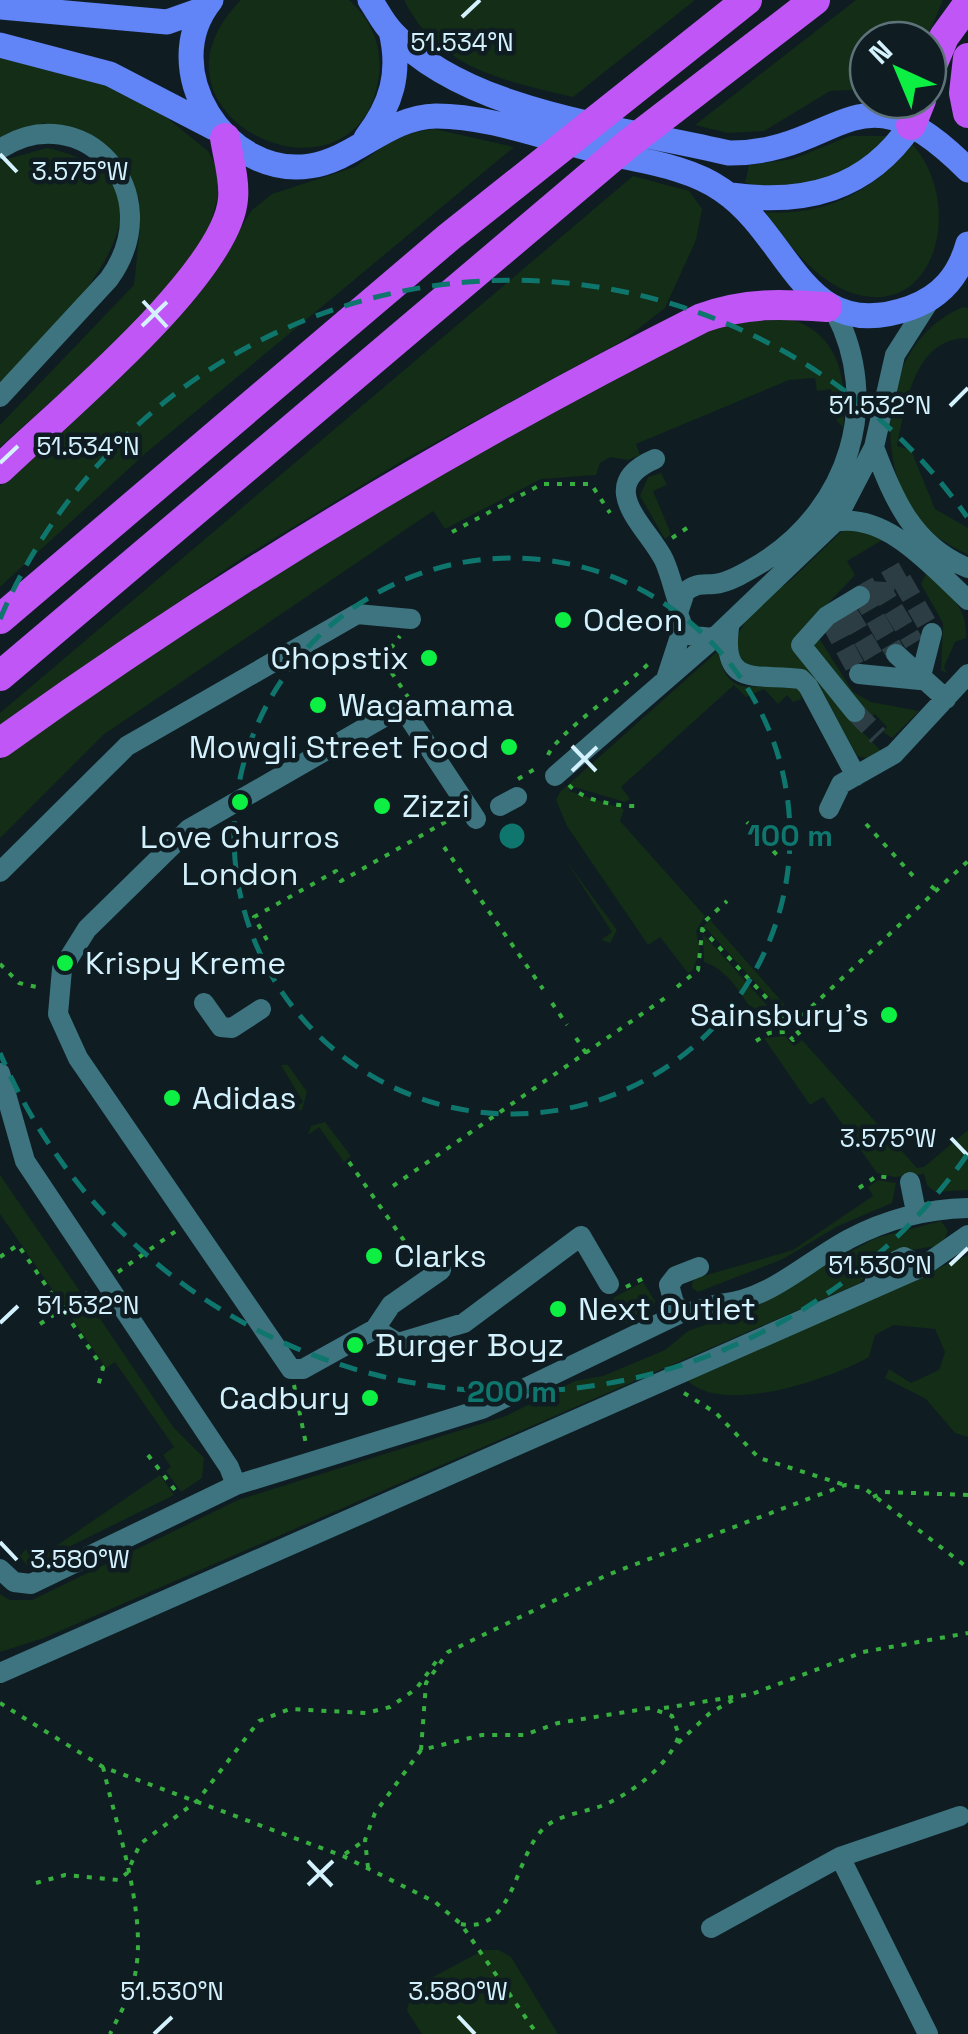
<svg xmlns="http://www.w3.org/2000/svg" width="968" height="2034" font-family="'Space Grotesk',sans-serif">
	<rect width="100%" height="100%" fill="#0f1d23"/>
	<path fill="#132d16" d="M 241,0 L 349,0 C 371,19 383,47 379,76 C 359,223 125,117 241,0 Z
		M 404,0 L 695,0 L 573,97 C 504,81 438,68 404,0 Z
		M 856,0 L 943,0 L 926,40 L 868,40 L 868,89 L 830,91 L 764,131 L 728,133 L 695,125 Z
		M 0,55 L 107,84 L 156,109 L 208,151 L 218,170 L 220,189 L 203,251 L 108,351 L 0,447 L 0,425 L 134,285 L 140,227 L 139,198 L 111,152 L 85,134 L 44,123 L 0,137 Z
		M 434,129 L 514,147 L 147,452 L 0,587 L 0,486 L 209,280 L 252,210 L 272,194 L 355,167 L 399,135 Z
		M 850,136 L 887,136 C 852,177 798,195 745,183 L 749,165 L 793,159 Z
		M 912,144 C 968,206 933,332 840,288 C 810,273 784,238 763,212 C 825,217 873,192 912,144 Z
		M 47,148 C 213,184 54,327 0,387 L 0,161 Z
		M 633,176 L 689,191 L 702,209 L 696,240 L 665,308 L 624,340 L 407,458 L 242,558 L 0,726 L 0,713 Z
		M 963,307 L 968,308 L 968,338 C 913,338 906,405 897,446 L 911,450 L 935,509 L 968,528 L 968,555 C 950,545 924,532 913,513 C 872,446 885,339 963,307 Z
		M 789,319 C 839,332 848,380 843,427 L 837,421 L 831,389 L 817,391 L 815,378 L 789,380 L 636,444 L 640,455 L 628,460 L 610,457 L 600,463 L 596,475 L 541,479 L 445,529 L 433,511 L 103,735 L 0,838 L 0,760 L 48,722 L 456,459 L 723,323 Z
		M 661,473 L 667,485 L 653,491 L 671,534 L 665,539 L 640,496 L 648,477 Z
		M 854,528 L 884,539 L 847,561 L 855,575 L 795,638 L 849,718 L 881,751 L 866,758 L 857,756 L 824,695 L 738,660 L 736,638 L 753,608 L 791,580 L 841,532 Z
		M 926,574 C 948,593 968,606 966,638 L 955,642 L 944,667 L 947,673 L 941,670 L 943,623 L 921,584 Z
		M 819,638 L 853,692 L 871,702 L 919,711 L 892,738 L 883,732 L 887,727 L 875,714 L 870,718 L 810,650 Z
		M 718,651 C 729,710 766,675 800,688 L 801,699 L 793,702 L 787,695 L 778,704 L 764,689 L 746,697 L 734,685 L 621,787 L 630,799 L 625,802 L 574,787 L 569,791 L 624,809 L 620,821 L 705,916 L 696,931 L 700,949 L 693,970 L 688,973 L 660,937 L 648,945 L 567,826 L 556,800 L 560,792 Z
		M 567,862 L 617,930 L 610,943 L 601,940 L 612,932 Z
		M 710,920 L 784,1004 L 785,1015 L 704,926 Z
		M 703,934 L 781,1021 L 788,1028 L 765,1031 C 749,1008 732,970 704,962 Z
		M 785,1036 L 794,1046 L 802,1040 L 917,1168 L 924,1167 L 968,1130 L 968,1190 L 935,1192 L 927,1185 L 924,1174 L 895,1177 L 877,1173 L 823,1097 L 810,1105 L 764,1038 Z
		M 281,1065 L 288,1065 L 307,1092 L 302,1110 L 292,1110 L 303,1102 Z
		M 325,1122 L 351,1156 L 344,1162 L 319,1127 L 308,1135 L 311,1126 Z
		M 0,1175 L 81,1293 L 63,1305 L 0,1214 Z
		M 878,1180 L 896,1183 L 892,1203 L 838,1226 L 783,1259 L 698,1292 L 692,1288 L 693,1279 L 793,1250 L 873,1196 L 868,1187 Z
		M 941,1221 L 948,1231 L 941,1246 C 910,1248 878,1257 860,1283 L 44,1638 L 0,1652 L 0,1594 L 10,1600 L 32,1600 L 238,1500 L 506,1416 L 575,1381 L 603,1376 L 665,1350 L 688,1331 L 748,1310 L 748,1305 L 876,1238 Z
		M 968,1255 L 968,1437 L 955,1433 L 926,1399 L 885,1378 L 889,1369 L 911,1383 L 939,1370 L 945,1352 L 935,1329 L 894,1325 L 875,1335 L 869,1357 C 831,1379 720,1417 686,1379 Z
		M 643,1282 L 655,1301 L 654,1307 L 626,1323 L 613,1298 Z
		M 86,1298 L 174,1428 L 204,1458 L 202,1478 L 181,1492 L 166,1471 L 171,1467 L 163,1455 L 174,1447 L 115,1362 L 106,1368 L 67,1311 Z
		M 160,1475 L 174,1495 L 28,1567 L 20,1556 L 26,1549 L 34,1561 Z
		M 484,1950 L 499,1950 L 511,1957 L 558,2034 L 422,2034 L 407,2011 L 412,1988 Z"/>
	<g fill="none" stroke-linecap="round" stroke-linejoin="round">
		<path stroke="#2d3d44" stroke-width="20" stroke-dasharray="20 10" stroke-linecap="butt" d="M 885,582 L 884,594 L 914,643
			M 869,591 L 867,604 L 896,654
			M 860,596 L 904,571 L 901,579 L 932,633
			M 848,613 L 878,664
			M 831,622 L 859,674
			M 855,712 L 878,736"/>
		<path stroke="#36af3f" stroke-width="4" stroke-dasharray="5 8" stroke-linecap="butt" d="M 452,532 L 542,484 L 591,484 L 610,513
			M 672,538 L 693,524
			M 377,651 L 408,697
			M 383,659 L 400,636
			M 548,755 C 559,731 626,687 650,662
			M 518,779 L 540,766
			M 569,785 C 583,801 619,807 639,806
			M 747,822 L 777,855
			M 866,824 L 914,877 L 920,875
			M 444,847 L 543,989
			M 931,886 L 939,893
			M 701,928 L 792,1025
			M 267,940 L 254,917 L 336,871 L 341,881 L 454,817
			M 0,964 L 19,983 L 41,988
			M 677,987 L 698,970 L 703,923 L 727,901
			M 552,1003 L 567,1025
			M 576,1038 L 586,1053
			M 756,1041 L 769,1033 L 786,1032 L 793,1040 L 800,1035 L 792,1025 L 968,861
			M 349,1162 L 419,1262
			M 393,1186 L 665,998
			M 859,1188 L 877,1176 L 891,1178
			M 0,1257 L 18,1245 L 103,1368 L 97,1390
			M 118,1272 L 176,1231
			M 626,1287 L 644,1278
			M 610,1301 L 622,1323
			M 40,1324 L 90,1291
			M 294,1385 L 306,1444
			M 684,1393 L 716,1413 L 759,1458 L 845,1485
			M 148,1455 L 178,1494
			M 873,1497 L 885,1492 L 968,1495
			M 0,1703 L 103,1767 L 343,1856 L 435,1902 L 461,1924 L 537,2034
			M 664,1708 L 752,1694 L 863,1652 L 968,1633
			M 678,1743 L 710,1713 L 733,1700
			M 421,1750 L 426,1683 L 448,1652 L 607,1575 L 845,1485 L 864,1488 L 968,1568
			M 103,1767 C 116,1825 146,1910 136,1969 C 133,1992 120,2013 110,2034
			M 345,1854 L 365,1840
			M 368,1868 L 365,1840 L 375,1813 L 421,1750 L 482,1735 L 524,1735 L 558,1723 L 650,1708 L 672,1716 L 679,1735 C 670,1765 630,1795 601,1806 C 582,1813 560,1814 544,1828 C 514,1856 515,1934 461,1924
			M 36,1883 L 65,1875 L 119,1880 L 127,1873 L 140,1844 L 198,1800 L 259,1721 L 290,1709 L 366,1713 L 390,1707 L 416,1689 L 438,1659"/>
		<path stroke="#3d747f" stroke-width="20" d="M 0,149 C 81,96 172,191 109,279 L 0,397
			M 835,312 C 882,402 849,507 763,562 C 750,570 729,583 714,584 C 701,585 696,583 685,592 L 678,613 L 683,627 L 693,636 L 714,638 L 835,522 L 874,447 L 895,355 L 930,300
			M 874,447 C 893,498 913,546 968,568
			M 655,459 C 592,486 648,527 664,560 C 670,573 674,591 679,605
			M 835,522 C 887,512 933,568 968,600
			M 729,628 C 721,689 759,673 801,679 L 808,686 L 856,776
			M 896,654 L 946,699
			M 859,674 L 920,680
			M 666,679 L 683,627
			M 920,680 L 932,633
			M 855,712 L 801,645 L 827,616 L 860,596
			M 555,776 L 714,638
			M 500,806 L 517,797
			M 829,809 L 841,784 L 894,754 L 968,674
			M 0,872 L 127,746 L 357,614 L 411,619
			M 204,1003 L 221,1027 L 232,1028 L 261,1009
			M 0,1073 L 25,1161 L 229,1467 L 236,1485
			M 910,1182 L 916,1212
			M 699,1267 L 676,1276 L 669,1285 L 674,1303 L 683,1312 C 697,1314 707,1305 720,1304 C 769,1300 806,1262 849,1239 C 887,1219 925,1209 968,1208
			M 441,1270 L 391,1305 L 375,1329 L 303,1369 L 291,1369 L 78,1058 L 58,1014 L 62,969 L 87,929 L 189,829 L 391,713 L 408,716 L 476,819
			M 873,1288 L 878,1270 L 904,1257 L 922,1267
			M 375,1329 L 398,1343 L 464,1323 L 581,1236 L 609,1284
			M 0,1569 L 14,1582 L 31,1584 L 236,1485 L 482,1409 L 683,1312
			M 0,1673 L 922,1267 L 968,1235
			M 840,1857 L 960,1816
			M 711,1928 L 840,1857 L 928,2034"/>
		<path stroke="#6184f6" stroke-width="25" d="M 211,0 C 155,69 226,179 310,166 C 356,159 387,117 436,116 C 490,116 548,139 599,151 C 639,161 688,166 722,190 C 793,238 802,346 910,308 C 941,297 959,276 968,244
			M 370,0 C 377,10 383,23 392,32 C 466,114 626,128 729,153 C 842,154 856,57 968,170
			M 0,7 L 167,22 L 204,9
			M 0,45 L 110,74 L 214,128
			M 366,138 C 392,104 401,73 391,31
			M 730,195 C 805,205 867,190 911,125"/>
		<path stroke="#bf56f5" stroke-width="30" d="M 968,58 L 964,93 L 968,113
			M 928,75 L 944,37 L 968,4
			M 911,125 L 921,100
			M 0,469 C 57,414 227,274 233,199 C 235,180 228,157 225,138
			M 0,619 L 449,237 L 747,0
			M 0,676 L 628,144 L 815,0
			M 0,743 C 224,582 456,442 702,318 C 746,302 782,304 827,307"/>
	</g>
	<path fill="none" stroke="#d4f2fd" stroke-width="4" d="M 462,17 L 480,0M 0,154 L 17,172M 143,301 L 167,327M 142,326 L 167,302M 950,406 L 968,388M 0,463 L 18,446M 572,746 L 596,771M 572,771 L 597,747M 951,1138 L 968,1156M 950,1265 L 968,1248M 0,1323 L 18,1306M 0,1542 L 17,1560M 308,1861 L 332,1886M 308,1885 L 333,1861M 458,2016 L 475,2034M 154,2034 L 172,2017"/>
	<g fill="none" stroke="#0f766e" stroke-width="5" stroke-dasharray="18 12">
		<circle cx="512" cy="836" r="278"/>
		<path d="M967 1155A556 556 0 0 1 0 1053M0 619A556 556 0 0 1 967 517"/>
	</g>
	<g fill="#0def43" stroke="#0f1d23" stroke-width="4">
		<circle cx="563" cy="620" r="10"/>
		<circle cx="429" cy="658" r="10"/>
		<circle cx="318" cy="705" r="10"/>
		<circle cx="509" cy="747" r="10"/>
		<circle cx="240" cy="802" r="10"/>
		<circle cx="382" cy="806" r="10"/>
		<circle cx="65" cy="963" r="10"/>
		<circle cx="889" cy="1015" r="10"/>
		<circle cx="172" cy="1098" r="10"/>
		<circle cx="374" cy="1256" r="10"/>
		<circle cx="558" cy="1309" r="10"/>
		<circle cx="355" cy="1345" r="10"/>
		<circle cx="370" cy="1398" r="10"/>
	</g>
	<g text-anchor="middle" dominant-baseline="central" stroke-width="9" stroke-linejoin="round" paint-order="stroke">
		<g font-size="32" fill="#d4f2fd" stroke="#0f1d23" text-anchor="start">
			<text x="583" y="620">Odeon</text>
			<text x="409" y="658" text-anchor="end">Chopstix</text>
			<text x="338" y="705">Wagamama</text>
			<text x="489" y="747" text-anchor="end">Mowgli Street Food</text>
			<text x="402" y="806">Zizzi</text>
			<text x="240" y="837" text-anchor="middle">Love Churros<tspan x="240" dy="37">London</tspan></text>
			<text x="85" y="963">Krispy Kreme</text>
			<text x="869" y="1015" text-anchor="end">Sainsbury's</text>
			<text x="192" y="1098">Adidas</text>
			<text x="394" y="1256">Clarks</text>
			<text x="578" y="1309">Next Outlet</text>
			<text x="375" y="1345">Burger Boyz</text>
			<text x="350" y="1398" text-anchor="end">Cadbury</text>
		</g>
	</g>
	<g font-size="25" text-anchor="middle" fill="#d4f2fd" stroke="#0f1d23" stroke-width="9" stroke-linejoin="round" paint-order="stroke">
		<text x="462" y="51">51.534°N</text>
		<text x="80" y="180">3.575°W</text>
		<text x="880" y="414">51.532°N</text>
		<text x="88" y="455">51.534°N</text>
		<text x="888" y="1147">3.575°W</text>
		<text x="880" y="1274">51.530°N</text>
		<text x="88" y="1314">51.532°N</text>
		<text x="80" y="1568">3.580°W</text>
		<text x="458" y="2000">3.580°W</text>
		<text x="172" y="2000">51.530°N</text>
	</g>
	<circle cx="512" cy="836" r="15" fill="#0f766e" stroke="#0f1d23" stroke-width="5"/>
	<g font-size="30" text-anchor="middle" font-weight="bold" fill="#0f766e" stroke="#0f1d23" stroke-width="9" stroke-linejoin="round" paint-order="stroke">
		<text x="790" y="846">100 m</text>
		<text x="512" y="1402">200 m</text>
	</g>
	<g transform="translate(898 70) rotate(316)"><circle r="48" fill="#0f1d23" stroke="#5e727a" stroke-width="2.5"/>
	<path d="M0-8L18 38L0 25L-18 38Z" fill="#0def43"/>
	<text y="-15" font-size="28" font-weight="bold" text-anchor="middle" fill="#d4f2fd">N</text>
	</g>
</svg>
